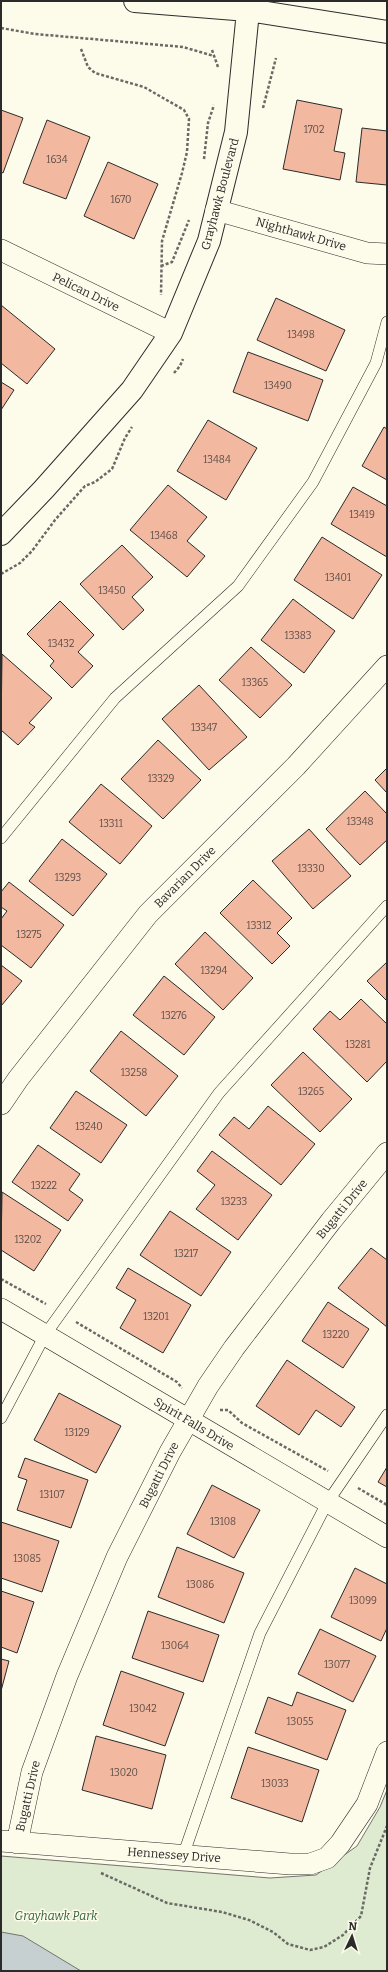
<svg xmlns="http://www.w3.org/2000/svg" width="388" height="1972" font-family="Bitter,serif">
	<rect width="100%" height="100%" fill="#fdfbea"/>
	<path fill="#deebd1" stroke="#74746e" d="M 387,1790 L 387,1971 L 1,1971 L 1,1856 L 270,1878 L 316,1875 L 357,1846 L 380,1807 Z"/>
	<path fill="#c7d0d0" stroke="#74746e" d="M 1,1932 L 23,1936 L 81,1971 L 1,1971 Z"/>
	<path fill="#f2b8a0" stroke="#2b2b2b" d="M 297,100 L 342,109 L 334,151 L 345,153 L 340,180 L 283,169 Z
		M 1,110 L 23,118 L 3,173 L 1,172 Z
		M 47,120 L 90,137 L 66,199 L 23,183 Z
		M 362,128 L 387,131 L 387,185 L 356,182 Z
		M 108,162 L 158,184 L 134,239 L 84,216 Z
		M 276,298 L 345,330 L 326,371 L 257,340 Z
		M 1,305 L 55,349 L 27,384 L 1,363 Z
		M 248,352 L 323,380 L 308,421 L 233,392 Z
		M 1,382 L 14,390 L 1,410 Z
		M 208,420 L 257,448 L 226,500 L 177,471 Z
		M 384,427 L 387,429 L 387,480 L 362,466 Z
		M 168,485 L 207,517 L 187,541 L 205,556 L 187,577 L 130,530 Z
		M 353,487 L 387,506 L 387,557 L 331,524 Z
		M 322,537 L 382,575 L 353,619 L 294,580 Z
		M 122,545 L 153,577 L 132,597 L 144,610 L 123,630 L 80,584 Z
		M 293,599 L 335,631 L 304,673 L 261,640 Z
		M 60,601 L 94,635 L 78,652 L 93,666 L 72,688 L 50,666 L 54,661 L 27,634 Z
		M 251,647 L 292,685 L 260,718 L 219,680 Z
		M 2,654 L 52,698 L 29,723 L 35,727 L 18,745 L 1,730 Z
		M 199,685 L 247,737 L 209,770 L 162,719 Z
		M 158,740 L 201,780 L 163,819 L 121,779 Z
		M 387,768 L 387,793 L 375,780 Z
		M 101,784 L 152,826 L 120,864 L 69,822 Z
		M 365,791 L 387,814 L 387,840 L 360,865 L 326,829 Z
		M 309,829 L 351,876 L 313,909 L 272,861 Z
		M 62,839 L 107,874 L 73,916 L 29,881 Z
		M 253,880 L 292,918 L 277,933 L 290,946 L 272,964 L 220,913 Z
		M 9,882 L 64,925 L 31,968 L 1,945 L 1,919 L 7,911 L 1,907 L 1,892 Z
		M 205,932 L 253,978 L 223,1010 L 175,964 Z
		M 387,962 L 387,1001 L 367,981 Z
		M 1,965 L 22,981 L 1,1006 Z
		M 164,976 L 215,1017 L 184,1055 L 133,1015 Z
		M 361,999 L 387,1024 L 387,1061 L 367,1082 L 313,1029 L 330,1011 L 340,1020 Z
		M 121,1031 L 178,1076 L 146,1116 L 90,1071 Z
		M 303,1052 L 352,1099 L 320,1132 L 271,1085 Z
		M 76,1091 L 127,1125 L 101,1163 L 50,1128 Z
		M 268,1106 L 315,1144 L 281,1185 L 219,1135 L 234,1117 L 249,1129 Z
		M 38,1145 L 80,1174 L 69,1190 L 83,1200 L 68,1221 L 12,1182 Z
		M 212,1151 L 272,1195 L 238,1240 L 196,1209 L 215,1185 L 197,1171 Z
		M 2,1192 L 61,1230 L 34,1271 L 1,1250 Z
		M 170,1211 L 231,1252 L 201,1296 L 140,1255 Z
		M 371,1248 L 387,1260 L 387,1327 L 338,1288 Z
		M 128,1268 L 191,1305 L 163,1353 L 120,1328 L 136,1300 L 116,1288 Z
		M 328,1302 L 369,1329 L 343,1368 L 302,1341 Z
		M 287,1360 L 355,1407 L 341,1427 L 316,1410 L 299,1435 L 256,1406 Z
		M 59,1393 L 121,1426 L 96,1473 L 34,1440 Z
		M 25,1458 L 88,1480 L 71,1528 L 17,1510 L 27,1480 L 18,1477 Z
		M 387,1467 L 387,1487 L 378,1482 Z
		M 212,1485 L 260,1510 L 234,1558 L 187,1534 Z
		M 1,1522 L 59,1541 L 42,1592 L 1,1578 Z
		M 177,1547 L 244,1573 L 224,1623 L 158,1597 Z
		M 355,1568 L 387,1584 L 387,1628 L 381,1641 L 331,1617 Z
		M 1,1591 L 34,1602 L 17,1653 L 1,1647 Z
		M 148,1611 L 219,1635 L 203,1682 L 132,1658 Z
		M 320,1629 L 376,1656 L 353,1702 L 298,1674 Z
		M 1,1659 L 9,1661 L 1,1691 Z
		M 121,1671 L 184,1693 L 165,1746 L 103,1725 Z
		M 297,1692 L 346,1710 L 327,1760 L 255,1733 L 268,1697 L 292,1706 Z
		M 96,1736 L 166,1755 L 152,1809 L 82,1790 Z
		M 248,1747 L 319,1770 L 302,1822 L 231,1798 Z"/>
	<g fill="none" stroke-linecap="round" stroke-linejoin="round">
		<g stroke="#2b2b2b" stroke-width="12">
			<path id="lane" d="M 1,838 L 115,698 L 238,586 L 313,482 L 376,363 L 387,322
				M 1,1418 L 45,1335 L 219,1093 L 387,906
				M 183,1856 L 260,1633 L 327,1503 L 387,1415"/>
		</g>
		<g stroke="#2b2b2b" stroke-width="22">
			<path id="street" d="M 216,210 L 367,253 L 387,254
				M 1,250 L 171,333
				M 1,1104 L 18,1079 L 148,914 L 296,766 L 387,666
				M 1,1309 L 387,1537
				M 1,1841 L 290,1864 L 310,1864 L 327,1858 L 340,1844 L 367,1804 L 387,1752
				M 17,1843 L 32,1772 L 67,1676 L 117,1557 L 170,1452 L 208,1386 L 234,1348 L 331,1221 L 387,1153"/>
		</g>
		<g stroke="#2b2b2b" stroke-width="24">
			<path id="secondary" d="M 135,1 L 248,10 L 387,32
				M 1,534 L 44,489 L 132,390 L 171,333 L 209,241 L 236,132 L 249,1"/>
		</g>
		<path stroke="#6a6964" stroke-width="2.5" stroke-dasharray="3 2" stroke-linecap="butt" d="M 1,28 L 35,34 L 183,47 L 214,56
			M 81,49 L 88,67 L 95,73 L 144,87 L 184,110 L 189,119 L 187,152 L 182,173 L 162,241 L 161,295
			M 212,50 L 218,67
			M 263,108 L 276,58
			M 204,159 L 208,123 L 214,105
			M 161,266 L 172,262 L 189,220
			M 174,373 L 180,366 L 183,359
			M 1,574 L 20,563 L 32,551 L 55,520 L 85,486 L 95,482 L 112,469 L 125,438 L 132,427
			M 1,1279 L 46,1304
			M 76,1322 L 177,1382 L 182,1388
			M 220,1410 L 228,1410 L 242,1423 L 328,1471
			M 358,1488 L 387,1505
			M 101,1873 L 167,1903 L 222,1912 L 249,1920 L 273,1932 L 288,1944 L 310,1950 L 324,1947 L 343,1935 L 361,1916 L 370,1868 L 387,1826"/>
		<use href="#lane" stroke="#fdfbea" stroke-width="11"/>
		<use href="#street" stroke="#fdfbea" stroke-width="21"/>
		<use href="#secondary" stroke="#fdfbea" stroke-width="22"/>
	</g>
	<g text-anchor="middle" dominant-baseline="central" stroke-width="3" stroke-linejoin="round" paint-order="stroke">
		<g font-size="10" fill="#5d4e48">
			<text x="314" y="130">1702</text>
			<text x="57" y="160">1634</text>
			<text x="121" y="200">1670</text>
			<text x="301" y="335">13498</text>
			<text x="278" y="386">13490</text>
			<text x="217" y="460">13484</text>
			<text x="362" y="515">13419</text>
			<text x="164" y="536">13468</text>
			<text x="338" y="578">13401</text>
			<text x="112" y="591">13450</text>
			<text x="298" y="636">13383</text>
			<text x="61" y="644">13432</text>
			<text x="255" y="683">13365</text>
			<text x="204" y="728">13347</text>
			<text x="161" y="779">13329</text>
			<text x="360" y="822">13348</text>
			<text x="111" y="824">13311</text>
			<text x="311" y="869">13330</text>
			<text x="68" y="878">13293</text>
			<text x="259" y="926">13312</text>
			<text x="29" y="935">13275</text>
			<text x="214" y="971">13294</text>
			<text x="174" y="1016">13276</text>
			<text x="358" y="1045">13281</text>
			<text x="134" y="1073">13258</text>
			<text x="311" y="1092">13265</text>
			<text x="89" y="1127">13240</text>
			<text x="44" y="1186">13222</text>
			<text x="234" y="1202">13233</text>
			<text x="28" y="1240">13202</text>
			<text x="186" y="1254">13217</text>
			<text x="156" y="1317">13201</text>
			<text x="336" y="1335">13220</text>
			<text x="77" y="1433">13129</text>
			<text x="52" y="1495">13107</text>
			<text x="223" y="1522">13108</text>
			<text x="27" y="1559">13085</text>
			<text x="200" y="1585">13086</text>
			<text x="363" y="1601">13099</text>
			<text x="175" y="1646">13064</text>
			<text x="337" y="1665">13077</text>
			<text x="143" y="1709">13042</text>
			<text x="300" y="1722">13055</text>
			<text x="124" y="1773">13020</text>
			<text x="275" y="1784">13033</text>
		</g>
		<g font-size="12" fill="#2b2b2b" stroke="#fdfbea">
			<text transform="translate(220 194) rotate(-75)">Grayhawk Boulevard</text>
			<text transform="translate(301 234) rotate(16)">Nighthawk Drive</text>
			<text transform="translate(86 292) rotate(26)">Pelican Drive</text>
			<text transform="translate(185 877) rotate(-45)">Bavarian Drive</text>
			<text transform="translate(342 1209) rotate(-51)">Bugatti Drive</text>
			<text transform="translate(194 1424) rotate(31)">Spirit Falls Drive</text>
			<text transform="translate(159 1475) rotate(-63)">Bugatti Drive</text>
			<text transform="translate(28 1796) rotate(-77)">Bugatti Drive</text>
			<text transform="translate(174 1855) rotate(4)">Hennessey Drive</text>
		</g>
		<g font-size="12" font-style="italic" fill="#34623c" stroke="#fdfbea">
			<text x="56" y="1916">Grayhawk Park</text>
		</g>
	</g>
	<rect width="388" height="1972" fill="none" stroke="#2b2b2b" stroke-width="4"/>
	<g transform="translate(352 1936) rotate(4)" stroke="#fdfbea" stroke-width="3" paint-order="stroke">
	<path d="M0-3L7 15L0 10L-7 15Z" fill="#2b2b2b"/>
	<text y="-6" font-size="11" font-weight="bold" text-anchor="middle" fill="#2b2b2b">N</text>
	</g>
</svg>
